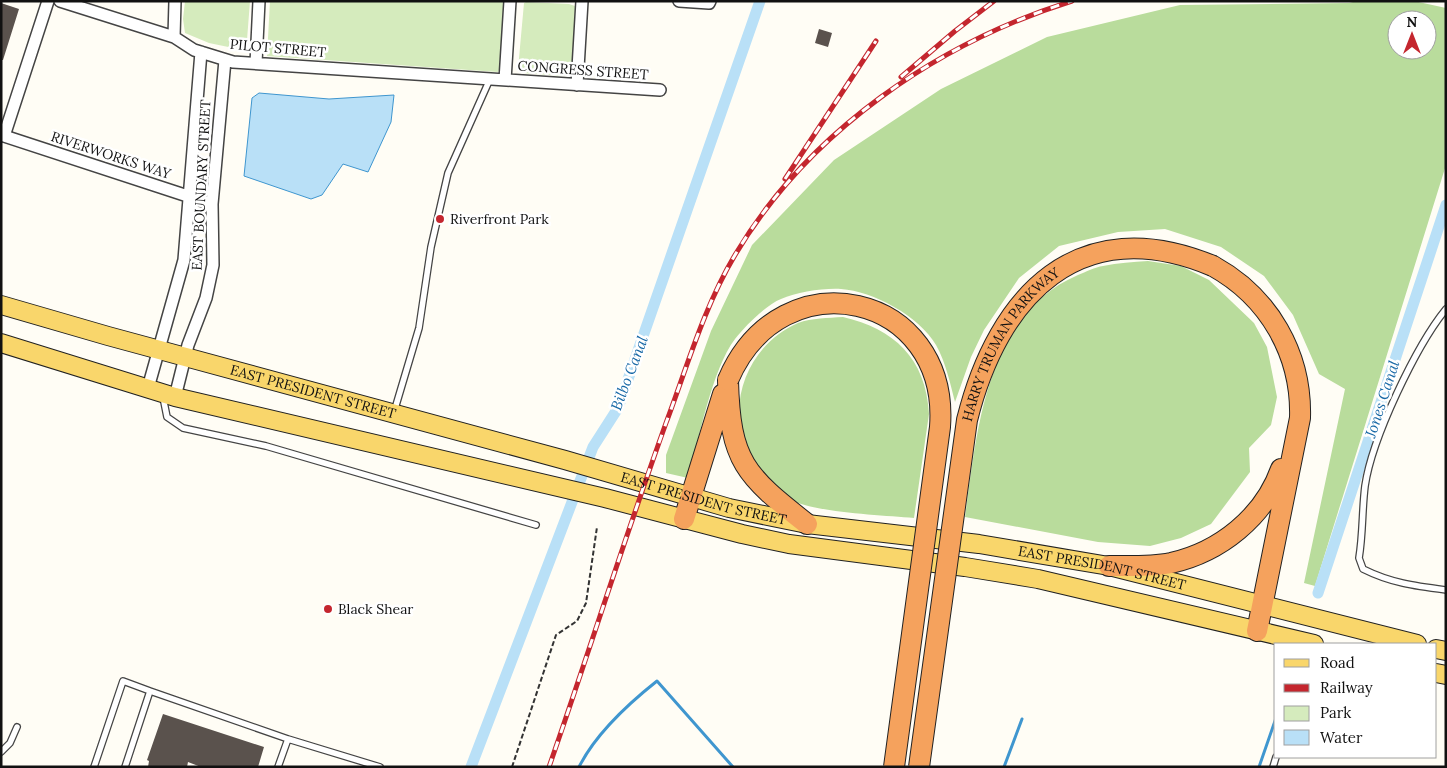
<svg xmlns="http://www.w3.org/2000/svg" width="1447" height="768" font-family="Lora,serif">
	<rect width="100%" height="100%" fill="#fffdf5"/>
	<path fill="#d5ebbd" d="M 185,1 L 250,1 L 247,40 L 238,49 L 209,43 L 185,33 L 183,19 Z
		M 270,1 L 505,1 L 502,63 L 498,72 L 267,56 Z
		M 526,2 L 569,4 L 575,6 L 573,69 L 571,75 L 564,76 L 522,73 L 518,69 L 524,3 Z"/>
	<path fill="#b9dc9c" fill-rule="evenodd" d="M 1357,1 L 1414,1 L 1446,8 L 1446,165 L 1315,586 L 1304,583 L 1345,389 L 1319,374 L 1293,315 L 1264,276 L 1221,247 L 1165,229 L 1118,232 L 1059,246 L 1019,278 L 984,330 L 971,357 L 955,402 C 950,383 946,363 936,345 C 919,316 873,291 841,289 C 823,288 797,292 781,299 C 766,305 745,326 735,339 C 712,369 699,439 688,478 L 666,473 L 666,455 L 711,331 L 752,245 L 834,160 L 941,89 L 1047,37 L 1180,5 L 1349,3 ZM 1397,20 L 1427,20 L 1427,50 L 1397,50 Z
		M 1148,261 L 1181,266 L 1209,280 L 1254,323 L 1267,347 L 1277,397 L 1271,425 L 1249,448 L 1250,472 L 1211,524 L 1181,538 L 1150,546 L 1098,542 L 965,517 C 977,430 986,314 1078,275 C 1086,272 1095,267 1103,266 C 1118,263 1133,262 1148,261 Z
		M 843,317 C 894,329 926,358 929,414 L 914,518 C 881,515 821,513 793,501 C 772,491 758,470 749,450 C 746,442 741,433 740,425 C 734,383 758,340 798,323 C 812,318 828,318 843,317 Z"/>
	<path fill="#b9e0f7" stroke="#3f96cf" d="M 259,93 L 329,99 L 394,95 L 391,122 L 368,172 L 343,164 L 322,195 L 311,199 L 244,176 L 252,98 Z"/>
	<g fill="none" stroke-linecap="round" stroke-linejoin="round">
		<path stroke="#3f96cf" stroke-width="3" d="M 579,767 C 596,733 628,704 657,681 L 733,767
			M 1004,767 L 1022,719
			M 1259,767 L 1276,718"/>
		<path stroke="#b9e0f7" stroke-width="11" d="M 1318,593 L 1446,205
			M 471,767 L 593,447 L 618,408 L 760,1"/>
	</g>
	<path fill="#5a524d" d="M 1,3 L 19,9 L 3,60 L 1,60 Z
		M 819,29 L 832,33 L 828,47 L 815,43 Z
		M 163,714 L 264,747 L 258,767 L 201,767 L 188,762 L 187,767 L 148,767 L 149,761 L 147,760 Z"/>
	<g fill="none" stroke-linecap="round" stroke-linejoin="round">
		<g stroke="#444" stroke-width="8">
			<path id="lane" d="M 1446,309 C 1416,346 1372,438 1365,486 C 1362,510 1363,534 1359,558 L 1363,569 C 1391,583 1415,586 1446,590
				M 163,397 L 167,417 L 183,428 L 266,446 L 536,525
				M 394,412 L 419,328 L 431,247 L 448,173 L 490,79
				M 288,739 L 380,767
				M 1,752 L 10,743 L 17,727
				M 94,767 L 123,681 L 150,691
				M 125,767 L 150,691 L 288,739 L 278,767
				M 1273,767 L 1276,757"/>
		</g>
		<g stroke="#444" stroke-width="14">
			<path id="street" d="M 60,1 L 174,37 L 194,50 L 233,62 L 660,90
				M 679,1 L 709,3 L 710,1
				M 174,37 L 175,1
				M 256,63 L 259,1
				M 505,80 L 510,1
				M 577,85 L 582,1
				M 1,135 L 212,204
				M 4,136 L 48,1
				M 148,388 L 184,260 L 201,52
				M 175,397 L 188,345 L 206,298 L 213,265 L 212,204 L 225,60"/>
		</g>
		<g stroke="#222" stroke-width="20">
			<g id="primary">
				<path id="s1" d="M 1,305 L 108,336 L 565,460 L 729,508 L 807,524 L 979,544 L 1109,566 L 1417,644"/>
				<path d="M 1,343 L 175,397 L 605,498 L 742,534 L 789,544 L 965,567 L 1038,579 L 1314,644"/>
				<path d="M 1436,649 L 1446,651"/>
				<path d="M 1436,673 L 1446,675"/>
			</g>
		</g>
		<g stroke="#222" stroke-width="22">
			<path id="highway" d="M 1213,266 C 1269,297 1302,354 1300,418 L 1257,631
				M 728,380 C 730,462 745,475 807,524
				M 684,519 L 723,394
				M 1109,566 C 1130,566 1151,567 1171,563 C 1220,552 1264,517 1281,469"/>
		</g>
		<path stroke="#333" stroke-width="2" stroke-dasharray="5 2.5" stroke-linecap="butt" d="M 512,767 L 556,635 L 577,621 L 586,603 L 597,527"/>
		<use href="#lane" stroke="#fff" stroke-width="5.5"/>
		<use href="#street" stroke="#fff" stroke-width="11"/>
		<use href="#primary" stroke="#f9d66b" stroke-width="18"/>
		<use href="#highway" stroke="#f5a25d" stroke-width="20"/>
		<g stroke="#c4262e" stroke-width="5">
			<path id="rail" d="M 901,77 L 955,31 L 994,1
				M 785,179 L 876,41
				M 549,767 C 589,652 625,537 666,423 C 687,367 704,307 735,255 C 808,132 937,43 1072,1"/>
		</g>
		<use href="#rail" stroke="#fff" stroke-width="3" stroke-dasharray="9" stroke-linecap="butt"/>
		<g stroke="#222" stroke-width="22" stroke-linecap="butt">
			<g id="highway-bridge">
				<path d="M 728,380 C 782,254 950,293 940,427 L 894,767"/>
				<path id="s2" d="M 919,767 L 967,420 C 998,295 1079,210 1213,266"/>
			</g>
		</g>
		<use href="#highway-bridge" stroke="#f5a25d" stroke-width="20"/>
	</g>
	<g fill="#c4262e" stroke="#fff" stroke-width="2">
		<circle cx="440" cy="219" r="5"/>
		<circle cx="328" cy="609" r="5"/>
	</g>
	<g text-anchor="middle" dominant-baseline="central" stroke-width="5" stroke-linejoin="round" paint-order="stroke">
		<g font-size="14" fill="#111" stroke="#fff">
			<text transform="translate(278 48) rotate(5)">PILOT STREET</text>
			<text transform="translate(583 70) rotate(4)">CONGRESS STREET</text>
			<text transform="translate(111 155) rotate(18)">RIVERWORKS WAY</text>
			<text transform="translate(201 185) rotate(-87)">EAST BOUNDARY STREET</text>
			<text stroke="none"><textPath href="#s2" startOffset="439">HARRY TRUMAN PARKWAY</textPath></text>
			<text stroke="none"><textPath href="#s1" startOffset="324">EAST PRESIDENT STREET</textPath></text>
			<text stroke="none"><textPath href="#s1" startOffset="729">EAST PRESIDENT STREET</textPath></text>
			<text stroke="none"><textPath href="#s1" startOffset="1134">EAST PRESIDENT STREET</textPath></text>
		</g>
		<g font-size="14" fill="#111" stroke="#fff" text-anchor="start">
			<text x="450" y="219">Riverfront Park</text>
			<text x="338" y="609">Black Shear</text>
		</g>
		<g font-size="15" font-style="italic" fill="#1768a6" stroke="#fff">
			<text transform="translate(629 373) rotate(-69)">Bilbo Canal</text>
			<text transform="translate(1382 399) rotate(-72)">Jones Canal</text>
		</g>
	</g>
	<rect width="1447" height="768" fill="none" stroke="#111111" stroke-width="5"/>
	<rect x="1274" y="643" width="162" height="115" fill="#ffffff" stroke="#a0a0a0"/>
	<rect x="1284" y="659" width="25" height="8" fill="#f9d66b" stroke="#a0a0a0"/>
	<text x="1320" y="668" font-size="15" fill="#111111">Road</text>
	<rect x="1284" y="684" width="25" height="8" fill="#c4262e" stroke="#a0a0a0"/>
	<text x="1320" y="693" font-size="15" fill="#111111">Railway</text>
	<rect x="1284" y="706" width="25" height="15" fill="#d5ebbd" stroke="#a0a0a0"/>
	<text x="1320" y="718" font-size="15" fill="#111111">Park</text>
	<rect x="1284" y="730" width="25" height="15" fill="#b9e0f7" stroke="#a0a0a0"/>
	<text x="1320" y="743" font-size="15" fill="#111111">Water</text>
	<g transform="translate(1412 35)"><circle r="24" fill="#ffffff" stroke="#a0a0a0"/>
	<path d="M0-4L9 19L0 12L-9 19Z" fill="#c4262e"/>
	<text y="-8" font-size="14" font-weight="bold" text-anchor="middle" fill="#111111">N</text>
	</g>
</svg>
